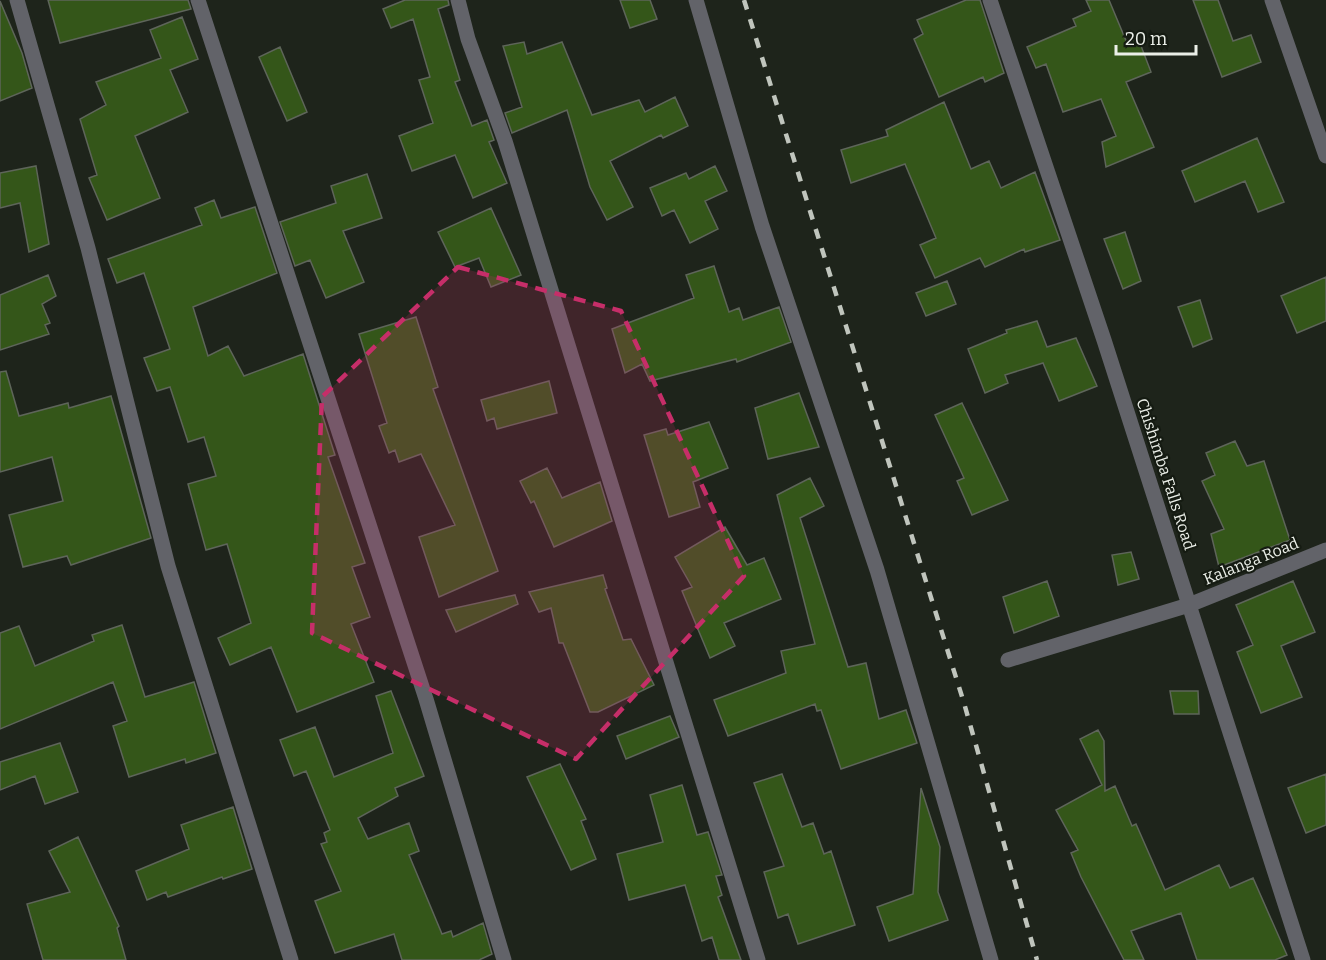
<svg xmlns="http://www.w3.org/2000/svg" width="1326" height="960" font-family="Bitter,serif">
	<rect width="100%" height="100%" fill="#1e241b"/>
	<path fill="#345619" stroke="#5e655a" stroke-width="1.5" d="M 48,0 L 188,0 L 191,9 L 60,43 Z
		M 405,0 L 448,0 L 449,5 L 438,9 L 460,80 L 455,82 L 472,126 L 487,120 L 494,140 L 489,142 L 507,183 L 473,198 L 455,155 L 412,171 L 399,136 L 433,123 L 419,80 L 430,77 L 413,19 L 391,28 L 383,9 Z
		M 620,0 L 650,0 L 657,19 L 630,28 Z
		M 966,0 L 980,0 L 1004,73 L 985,82 L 983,77 L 939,97 L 914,39 L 923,34 L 917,20 Z
		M 1086,0 L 1109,0 L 1127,43 L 1138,38 L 1151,72 L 1126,82 L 1154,147 L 1106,167 L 1102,142 L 1116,136 L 1101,99 L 1063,112 L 1046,64 L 1036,68 L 1027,47 L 1076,26 L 1073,19 L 1091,11 Z
		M 1193,0 L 1218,0 L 1233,41 L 1251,35 L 1261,62 L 1222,77 Z
		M 0,1 L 22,53 L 32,88 L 0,101 Z
		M 182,17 L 198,59 L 170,70 L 188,112 L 135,136 L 160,198 L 107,220 L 89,178 L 97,175 L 80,119 L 106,105 L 96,82 L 161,58 L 150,30 Z
		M 524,42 L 527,54 L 562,42 L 592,115 L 639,100 L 645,112 L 675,97 L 688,126 L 663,138 L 661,135 L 610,161 L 633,207 L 607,220 L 590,187 L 567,110 L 512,133 L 505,113 L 522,107 L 503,46 Z
		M 280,47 L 307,112 L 287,121 L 259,57 Z
		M 944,102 L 971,169 L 989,161 L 1001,188 L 1035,172 L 1060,240 L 1025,252 L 1024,249 L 985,267 L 980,258 L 935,278 L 920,245 L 936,238 L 905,164 L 851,183 L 841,150 L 888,136 L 886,130 Z
		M 1257,138 L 1284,202 L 1258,212 L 1245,181 L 1195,202 L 1182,171 Z
		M 36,166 L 49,244 L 29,252 L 20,203 L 0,208 L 0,173 Z
		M 715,166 L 727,191 L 705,201 L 718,229 L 690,243 L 674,210 L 662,216 L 650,188 L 686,173 L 689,179 Z
		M 367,174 L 382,218 L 343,231 L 364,282 L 326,298 L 310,260 L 295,266 L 280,222 L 336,203 L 331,186 Z
		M 214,200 L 221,218 L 255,207 L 277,273 L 193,307 L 208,356 L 228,346 L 244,376 L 303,354 L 335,455 L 328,457 L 365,563 L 352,567 L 370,617 L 351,624 L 374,682 L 297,712 L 271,647 L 230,665 L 218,638 L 251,623 L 227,544 L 206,550 L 188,484 L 216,476 L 204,437 L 188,442 L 170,387 L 157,391 L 144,358 L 170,349 L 144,273 L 117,283 L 108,259 L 202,225 L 195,208 Z
		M 491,208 L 521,275 L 491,287 L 479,258 L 455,267 L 438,232 Z
		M 1125,232 L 1141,281 L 1123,289 L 1104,239 Z
		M 714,266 L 729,312 L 739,308 L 743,320 L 779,307 L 791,342 L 737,362 L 736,359 L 650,381 L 642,364 L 625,373 L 612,329 L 694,298 L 686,275 Z
		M 48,275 L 56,296 L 42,304 L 50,323 L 45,325 L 49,334 L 0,350 L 0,295 Z
		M 1326,277 L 1326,321 L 1297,333 L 1281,296 Z
		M 947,281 L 956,304 L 926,316 L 916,293 Z
		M 1200,300 L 1212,339 L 1193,347 L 1178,307 Z
		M 416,317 L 438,387 L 433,389 L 498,571 L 439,597 L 419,537 L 455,525 L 421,454 L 399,462 L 395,450 L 389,453 L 379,426 L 387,423 L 359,334 Z
		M 1037,321 L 1047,347 L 1076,338 L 1097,386 L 1059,401 L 1043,363 L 1005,375 L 1008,383 L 985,393 L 968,349 L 1007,333 L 1006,330 Z
		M 6,371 L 19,416 L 68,403 L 69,408 L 111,396 L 151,538 L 71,565 L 67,556 L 23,567 L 9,515 L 63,501 L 52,457 L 0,472 L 0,372 Z
		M 549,381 L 557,413 L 497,429 L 494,418 L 487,421 L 481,400 Z
		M 799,393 L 819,447 L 768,459 L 755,408 Z
		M 962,403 L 1008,500 L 972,515 L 957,481 L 964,478 L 935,415 Z
		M 709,422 L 728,468 L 693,482 L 700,507 L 669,517 L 644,435 L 666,429 L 668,435 Z
		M 1235,441 L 1247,466 L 1264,461 L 1290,540 L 1219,567 L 1211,534 L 1224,529 L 1202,481 L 1215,475 L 1206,453 Z
		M 547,468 L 562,498 L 600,482 L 612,521 L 554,547 L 534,501 L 531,503 L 520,481 Z
		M 810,478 L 824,506 L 800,518 L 848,667 L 866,663 L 879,719 L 906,710 L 917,743 L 841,769 L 821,710 L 817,711 L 815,704 L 728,736 L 714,700 L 786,673 L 781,651 L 815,644 L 777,495 Z
		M 725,527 L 747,565 L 764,558 L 781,599 L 724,623 L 735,646 L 710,658 L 682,591 L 692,587 L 675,557 Z
		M 1131,552 L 1139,579 L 1118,585 L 1112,555 Z
		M 603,575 L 607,588 L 605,589 L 623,640 L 631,639 L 654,685 L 598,712 L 590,712 L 563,643 L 559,643 L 551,608 L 539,612 L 529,592 Z
		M 1047,581 L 1059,616 L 1014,633 L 1003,597 Z
		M 1293,581 L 1315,632 L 1281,646 L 1302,697 L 1261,713 L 1237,652 L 1253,645 L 1236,605 Z
		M 515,595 L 518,604 L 456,632 L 446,610 Z
		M 122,625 L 145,697 L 194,682 L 216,753 L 186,763 L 185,759 L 129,777 L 113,726 L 127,721 L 113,682 L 0,729 L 0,633 L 19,626 L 35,666 L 94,641 L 92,635 Z
		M 391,691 L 424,776 L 395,788 L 398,796 L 358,818 L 368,839 L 409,823 L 419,851 L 409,855 L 442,934 L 451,931 L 453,937 L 483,923 L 492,954 L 479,960 L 402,960 L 394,934 L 335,953 L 315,901 L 341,891 L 321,844 L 327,842 L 324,833 L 330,830 L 306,771 L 294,776 L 280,740 L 315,727 L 334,777 L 393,753 L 376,696 Z
		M 1170,691 L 1198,691 L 1199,714 L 1174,714 Z
		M 670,716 L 679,737 L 626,759 L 617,736 Z
		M 1098,730 L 1104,741 L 1105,791 L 1115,786 L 1132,826 L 1136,824 L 1165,890 L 1219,865 L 1230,888 L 1253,878 L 1287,955 L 1275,960 L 1197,960 L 1181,913 L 1131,931 L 1144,960 L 1124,960 L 1081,877 L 1071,853 L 1078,850 L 1056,810 L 1102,785 L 1080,739 Z
		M 60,743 L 78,792 L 45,804 L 35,776 L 0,790 L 0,762 Z
		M 560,764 L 586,819 L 581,821 L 596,859 L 571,870 L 527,777 Z
		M 782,774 L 802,827 L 813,823 L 824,854 L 831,851 L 855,925 L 798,944 L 788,914 L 778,918 L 764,872 L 784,866 L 754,783 Z
		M 1326,774 L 1326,825 L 1306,833 L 1288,788 Z
		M 682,785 L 697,835 L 708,832 L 722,875 L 716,876 L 722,895 L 718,897 L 741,960 L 719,960 L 712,937 L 702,941 L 685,885 L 629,900 L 617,854 L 663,842 L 650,795 Z
		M 921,788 L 940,847 L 938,892 L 948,920 L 889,941 L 877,907 L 913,894 Z
		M 233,807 L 252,869 L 223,879 L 222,877 L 168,897 L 166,892 L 147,900 L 136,871 L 189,849 L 181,825 Z
		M 78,837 L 119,926 L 117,928 L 126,960 L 43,960 L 27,904 L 70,892 L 49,851 Z"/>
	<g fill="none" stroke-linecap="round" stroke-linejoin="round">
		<path stroke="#626369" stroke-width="15" d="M 17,0 L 88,248 L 168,566 L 291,960
			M 198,0 L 426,699 L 504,960
			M 458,0 L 468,39 L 505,141 L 758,960
			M 696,0 L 762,226 L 877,570 L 991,960
			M 990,0 L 1104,340 L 1303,960
			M 1272,0 L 1326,156
			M 1008,660 L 1189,605 L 1326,550"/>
		<path stroke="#c0c5bd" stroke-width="4.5" stroke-dasharray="10 10" stroke-linecap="butt" d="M 744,0 L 964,703 L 1037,960"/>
	</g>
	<path fill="#c62e69" fill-opacity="0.2" stroke="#c62e69" stroke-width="4.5" stroke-dasharray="12 8" stroke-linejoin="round" d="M 458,267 L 621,311 L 744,576 L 576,759 L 312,633 L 322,397 Z"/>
	<g text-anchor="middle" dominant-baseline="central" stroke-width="4.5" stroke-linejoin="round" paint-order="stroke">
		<g font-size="16" fill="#ebefe8" stroke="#151b12">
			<text transform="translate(1166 474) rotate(72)">Chishimba Falls Road</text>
			<text transform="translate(1251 561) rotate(-22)">Kalanga Road</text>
		</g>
	</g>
	<path d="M1116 45v9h80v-9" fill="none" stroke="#ebefe8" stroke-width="3"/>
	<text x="1125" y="45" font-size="18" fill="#ebefe8" stroke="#151b12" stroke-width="4.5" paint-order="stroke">20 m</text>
</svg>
